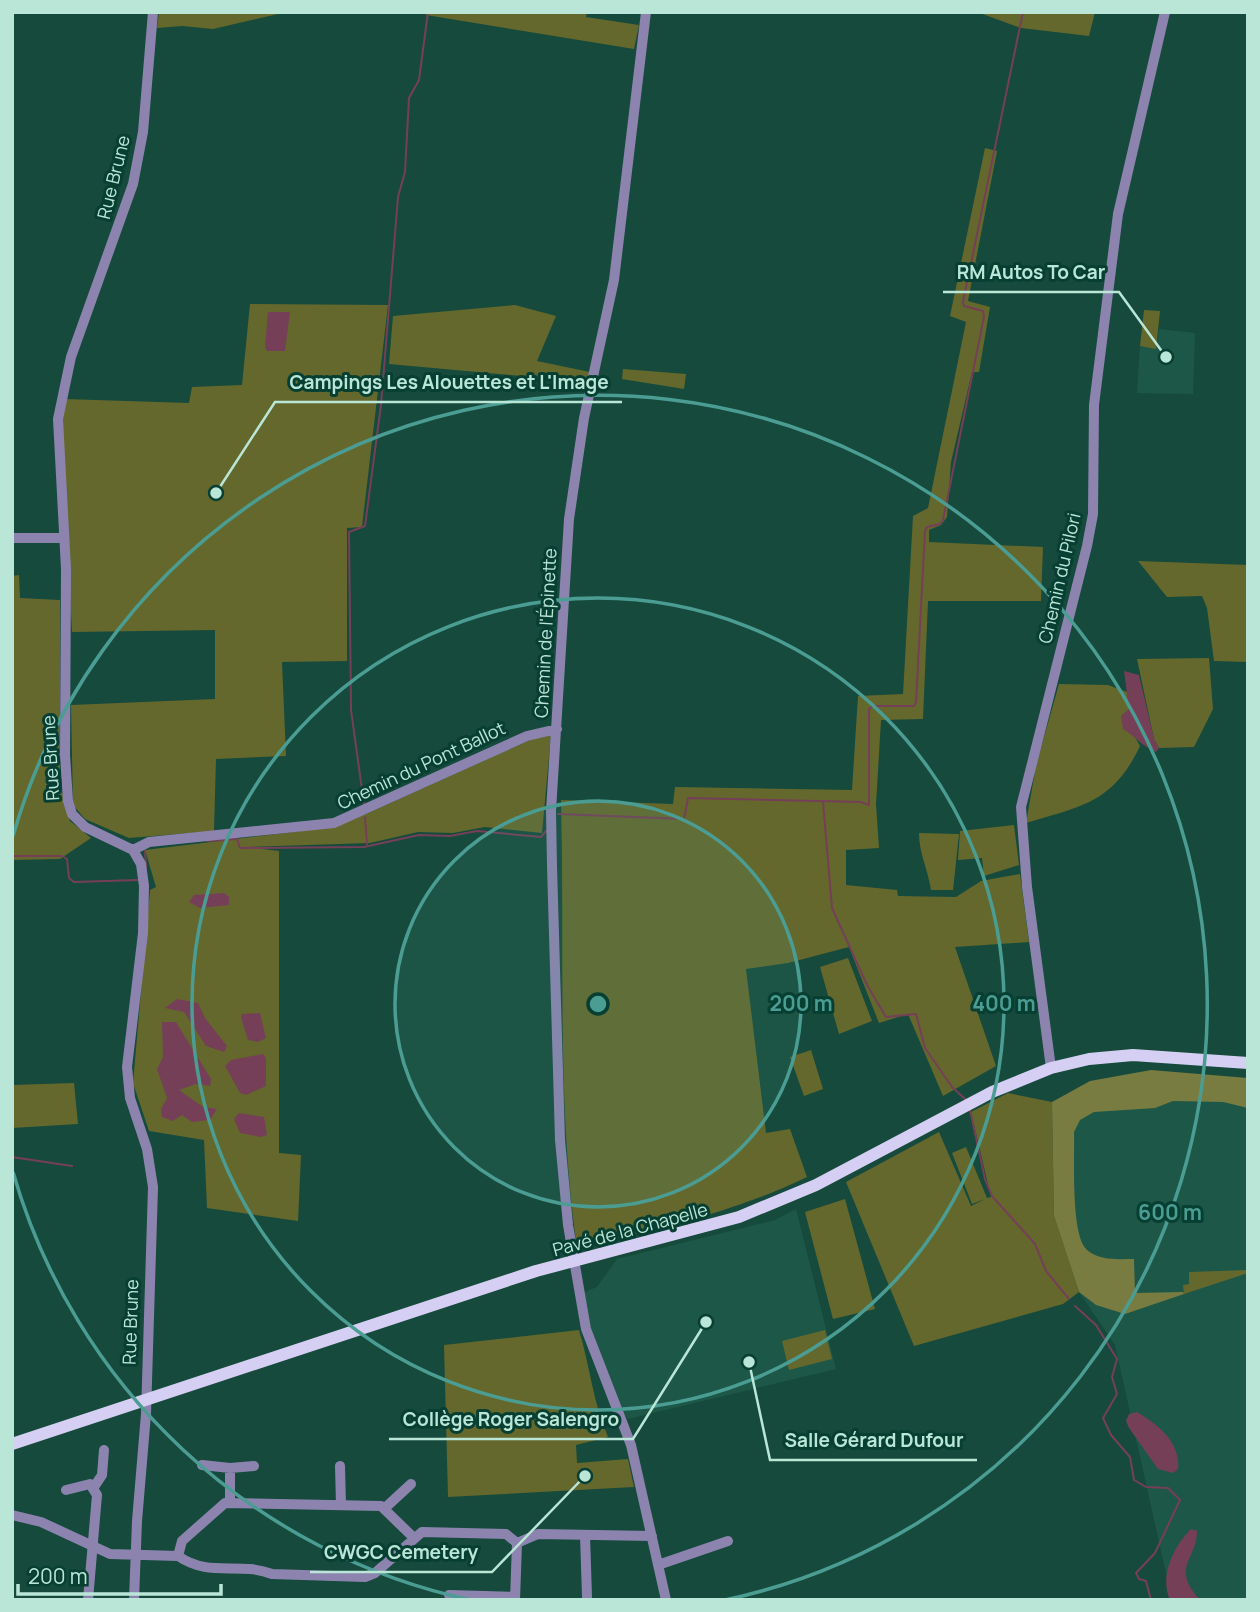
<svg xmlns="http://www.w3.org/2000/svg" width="1260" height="1612" font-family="Manrope,sans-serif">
	<rect width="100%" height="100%" fill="#164a3c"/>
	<path fill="#1d5748" d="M 1159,329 L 1195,333 L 1193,394 L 1137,393 L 1140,346 L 1156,348 Z
		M 1248,1085 L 1248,1600 L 1172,1600 L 1115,1345 L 1079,1292 L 1054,1216 L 1052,1102 Z
		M 796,1209 L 836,1369 L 628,1419 L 624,1415 L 585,1313 L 585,1292 L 597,1287 L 617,1259 L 775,1220 Z"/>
	<path fill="#64682d" d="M 159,12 L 287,12 L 213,29 L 182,26 L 157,28 Z
		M 426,12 L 587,12 L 586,17 L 639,25 L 634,49 L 426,15 Z
		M 977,12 L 1095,12 L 1089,36 L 1021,28 Z
		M 985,148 L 997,151 L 968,301 L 990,307 L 979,372 L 972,372 L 951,462 L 947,517 L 941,525 L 929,530 L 929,542 L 1043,547 L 1041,601 L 928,601 L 923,719 L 881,720 L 876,804 L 879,848 L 846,850 L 846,885 L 897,890 L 898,896 L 956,897 L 981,881 L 1020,874 L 1029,942 L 955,947 L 996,1066 L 943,1096 L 908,1014 L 879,1023 L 849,947 L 788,963 L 746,969 L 766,1133 L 790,1129 L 807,1177 C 734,1213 655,1229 577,1249 C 556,1100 565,951 561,800 L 673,804 L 675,787 L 852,790 L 858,696 L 903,694 L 913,516 L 928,508 L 966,322 L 950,316 Z
		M 250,304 L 388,305 L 362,527 L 347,528 L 347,661 L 282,662 L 286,756 L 216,759 L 214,831 L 129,838 L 85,819 L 73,805 L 71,705 L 215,699 L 215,630 L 72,632 L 61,425 L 64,399 L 189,403 L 192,387 L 242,385 Z
		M 515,305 L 556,316 L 537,361 L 590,372 L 586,382 L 389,364 L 393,316 Z
		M 1144,310 L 1160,311 L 1156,349 L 1140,346 Z
		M 623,369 L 686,374 L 684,389 L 622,379 Z
		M 1138,561 L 1248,565 L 1248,662 L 1214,661 L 1207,608 L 1202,596 L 1167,597 Z
		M 19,575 L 20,598 L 60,600 L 60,785 L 70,821 L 91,838 L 60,859 L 12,860 L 12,576 Z
		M 1209,658 L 1213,709 L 1194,747 L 1159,748 L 1154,739 L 1137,659 Z
		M 1059,684 L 1108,685 L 1127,692 L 1135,737 L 1140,746 C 1113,803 1082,806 1026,823 L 1036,766 Z
		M 541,735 L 551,735 L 542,833 L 485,827 L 453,833 L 418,832 L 370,843 L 247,847 L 279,851 L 279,1153 L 301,1155 L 298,1221 L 207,1208 L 204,1140 L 149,1131 L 133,1083 L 150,890 L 156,887 L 145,850 L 302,831 L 366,814 Z
		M 1014,825 L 1019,865 L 984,876 L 982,858 L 958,860 L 960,831 Z
		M 919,833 L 959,834 L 953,890 L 931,890 C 928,869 919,854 919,833 Z
		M 848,958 L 872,1021 L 839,1034 L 820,967 Z
		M 811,1050 L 823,1089 L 804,1096 L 790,1057 Z
		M 74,1083 L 78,1124 L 12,1128 L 12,1085 Z
		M 1008,1093 L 1052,1102 L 1054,1216 L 1079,1292 L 1063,1304 L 914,1346 L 846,1182 L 939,1132 L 971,1206 L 985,1199 L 972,1204 L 952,1153 L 966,1147 L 987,1198 L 991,1197 L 971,1112 Z
		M 845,1199 L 875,1309 L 833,1319 L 805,1212 Z
		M 1248,1270 L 1248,1273 L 1184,1294 L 1183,1285 L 1189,1284 L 1189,1272 Z
		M 579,1330 C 590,1366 593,1403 608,1437 L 576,1445 L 577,1463 L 628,1459 L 634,1487 L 448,1497 L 444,1345 Z
		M 825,1330 L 832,1359 L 789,1370 L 782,1341 Z"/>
	<path fill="#787c41" d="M 1151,1070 L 1248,1078 L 1248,1108 L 1223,1102 L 1173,1101 L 1155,1108 L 1094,1112 L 1080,1120 L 1074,1132 C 1075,1156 1070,1235 1087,1250 C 1100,1261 1118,1259 1134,1259 L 1135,1293 L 1183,1292 L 1184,1294 L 1125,1314 L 1096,1305 L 1079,1292 L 1054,1216 L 1052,1102 L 1090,1081 Z"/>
	<path fill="#763f58" d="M 268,312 L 290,312 L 285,351 L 267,351 L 265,347 Z
		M 1124,671 L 1139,675 L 1154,739 L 1159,748 L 1156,752 C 1142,746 1136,737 1123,729 L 1121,716 L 1129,709 Z
		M 224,893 L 229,897 L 229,905 L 200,908 L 189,902 L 194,895 Z
		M 177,999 L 198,1003 L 205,1018 L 227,1046 L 224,1052 L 206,1046 L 184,1012 L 165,1008 Z
		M 260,1013 L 266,1038 L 258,1042 L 248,1040 L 241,1018 L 242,1014 Z
		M 162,1022 L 176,1022 L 211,1079 L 210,1086 L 196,1084 L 179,1090 L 203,1107 L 217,1109 L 210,1120 L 192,1122 L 182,1115 L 173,1121 L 162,1117 L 161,1109 L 167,1098 L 157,1069 L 163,1057 Z
		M 263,1054 L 266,1058 L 266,1086 L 246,1095 L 240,1093 L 225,1066 L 231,1060 Z
		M 239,1113 L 264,1117 L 267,1135 L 261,1137 L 240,1133 L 234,1119 Z
		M 1137,1412 C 1157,1424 1181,1442 1178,1469 L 1173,1473 L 1158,1469 L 1129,1428 L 1126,1421 L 1129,1414 Z
		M 1191,1529 L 1197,1531 C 1197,1560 1170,1567 1200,1600 L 1170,1600 C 1159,1576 1174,1546 1191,1529 Z"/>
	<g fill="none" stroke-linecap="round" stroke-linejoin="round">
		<path stroke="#763f58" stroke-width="2" d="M 823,802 L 832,908 L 867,985 L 886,1017 L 916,1014 L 925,1048 L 952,1087 L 965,1099
			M 364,804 L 351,710 L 349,532 L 365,526 L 381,405 L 398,197 L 405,172 L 409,98 L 419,80 L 428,12
			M 558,814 L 684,819 L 688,798 L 861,802 L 869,805 L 869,709 L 873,706 L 914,706 L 916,702 L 925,531 L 927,527 L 940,524 L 943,520 L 984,317 L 983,311 L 964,306 L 963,302 L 1023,12
			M 365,817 L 367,844
			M 207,841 L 237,839 L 240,848 L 364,847 L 419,835 L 450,836 L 477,831 L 541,837 L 546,831
			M 145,851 L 146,867
			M 12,856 L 62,856 L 67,859 L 69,878 L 74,882 L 138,880
			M 970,1110 L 985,1179 L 992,1196 L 1035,1244 L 1046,1271 L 1069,1299
			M 12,1157 L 72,1166
			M 1075,1306 L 1096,1325 L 1117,1359 L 1112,1377 L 1117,1394 L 1103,1418 L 1111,1435 L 1130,1457 L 1134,1480 L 1146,1487 L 1168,1488 L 1180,1500 L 1155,1553 L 1136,1573 L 1139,1579 L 1146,1581 L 1151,1600"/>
		<path stroke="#8c84af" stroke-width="10" d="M 646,12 L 614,280 L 584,418 L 569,519 L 551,811 L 552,866 L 560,1140 L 568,1225 L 586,1329 L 631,1445 L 666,1600
			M 12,538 L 64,538
			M 133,850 L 149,842 L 334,823 L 527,736 L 557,729
			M 1051,1068 L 1027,887 L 1021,807 L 1087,546 L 1093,514 L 1094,405 L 1118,214 L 1165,12
			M 202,1465 L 230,1468 L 254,1466
			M 340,1466 L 341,1505
			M 94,1487 L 102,1475 L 104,1450
			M 66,1490 L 90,1484 L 97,1495 L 88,1600
			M 230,1503 L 230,1468
			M 385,1508 L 411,1484
			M 12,1515 L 41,1522 L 110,1554 L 178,1556
			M 585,1535 L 587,1597
			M 178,1556 C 210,1578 238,1561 272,1574 L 365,1577 L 375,1573 L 422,1532 L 506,1534 L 517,1543 L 538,1534 L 652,1536
			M 178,1556 L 182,1541 L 225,1503 L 381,1506 L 413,1537
			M 658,1565 L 728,1541
			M 449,1595 L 515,1597
			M 134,1600 L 137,1521 L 146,1414 L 153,1187 L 147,1149 L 130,1098 L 127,1067 L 143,933 L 144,886 L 141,864 L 133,850 L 85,827 L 72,814 L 68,801 L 65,755 L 66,569 L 58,419 L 71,357 L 133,184 L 143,132 L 153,12
			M 515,1600 L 517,1543"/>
		<path stroke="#d5d0f3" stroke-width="12" d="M 12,1444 L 536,1271 L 739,1217 L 816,1185 L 992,1092 L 1051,1068 L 1089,1059 L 1133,1055 L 1248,1063"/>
	</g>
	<circle cx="598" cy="1004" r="203" fill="#4b9d93" fill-opacity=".12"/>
	<g fill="none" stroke="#4b9d93" stroke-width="3.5">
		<circle cx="598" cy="1004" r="203"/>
		<circle cx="598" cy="1004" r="406"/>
		<path d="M471 1600A609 609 0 0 1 13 1172M13 836A609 609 0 1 1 725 1600"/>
	</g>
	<g text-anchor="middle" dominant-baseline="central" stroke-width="6" stroke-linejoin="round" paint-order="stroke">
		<g font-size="18" fill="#bae6d7" stroke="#073f32">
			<text transform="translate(113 177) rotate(-76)">Rue Brune</text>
			<text transform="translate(1059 578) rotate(-77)">Chemin du Pilori</text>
			<text transform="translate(545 633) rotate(-87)">Chemin de l'Épinette</text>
			<text transform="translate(50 758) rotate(-93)">Rue Brune</text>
			<text transform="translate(421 765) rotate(-25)">Chemin du Pont Ballot</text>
			<text transform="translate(630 1229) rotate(-15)">Pavé de la Chapelle</text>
			<text transform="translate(130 1322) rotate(-88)">Rue Brune</text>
		</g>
	</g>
	<circle cx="598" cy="1004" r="10" fill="#4b9d93" stroke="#073f32" stroke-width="3.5"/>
	<g font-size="21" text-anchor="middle" font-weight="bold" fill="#4b9d93" stroke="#073f32" stroke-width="6" stroke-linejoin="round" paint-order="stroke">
		<text x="801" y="1011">200 m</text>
		<text x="1004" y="1011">400 m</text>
		<text x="1170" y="1220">600 m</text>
	</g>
	<path fill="none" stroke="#bae6d7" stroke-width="2.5" d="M1166 357L1119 292H943M216 493L275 402H622M706 1322L633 1439H389M749 1362L770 1460H977M585 1476L492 1572H310"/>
	<g fill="#bae6d7" stroke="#073f32" stroke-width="2.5">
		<circle cx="1166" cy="357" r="7"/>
		<circle cx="216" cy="493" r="7"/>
		<circle cx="706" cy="1322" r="7"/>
		<circle cx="749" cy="1362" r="7"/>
		<circle cx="585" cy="1476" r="7"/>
	</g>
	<g font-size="19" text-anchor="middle" font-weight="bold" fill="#bae6d7" stroke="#073f32" stroke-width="6" stroke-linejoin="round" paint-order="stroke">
		<text x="1031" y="279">RM Autos To Car</text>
		<text x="449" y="389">Campings Les Alouettes et L'Image</text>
		<text x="511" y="1426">Collège Roger Salengro</text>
		<text x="874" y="1447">Salle Gérard Dufour</text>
		<text x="401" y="1559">CWGC Cemetery</text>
	</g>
	<rect width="1260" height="1612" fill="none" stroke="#bae6d7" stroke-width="28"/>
	<path d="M18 1584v10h203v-10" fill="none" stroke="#bae6d7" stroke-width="3.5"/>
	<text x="28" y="1584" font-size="21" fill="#bae6d7" stroke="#073f32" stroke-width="5" paint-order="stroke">200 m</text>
</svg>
